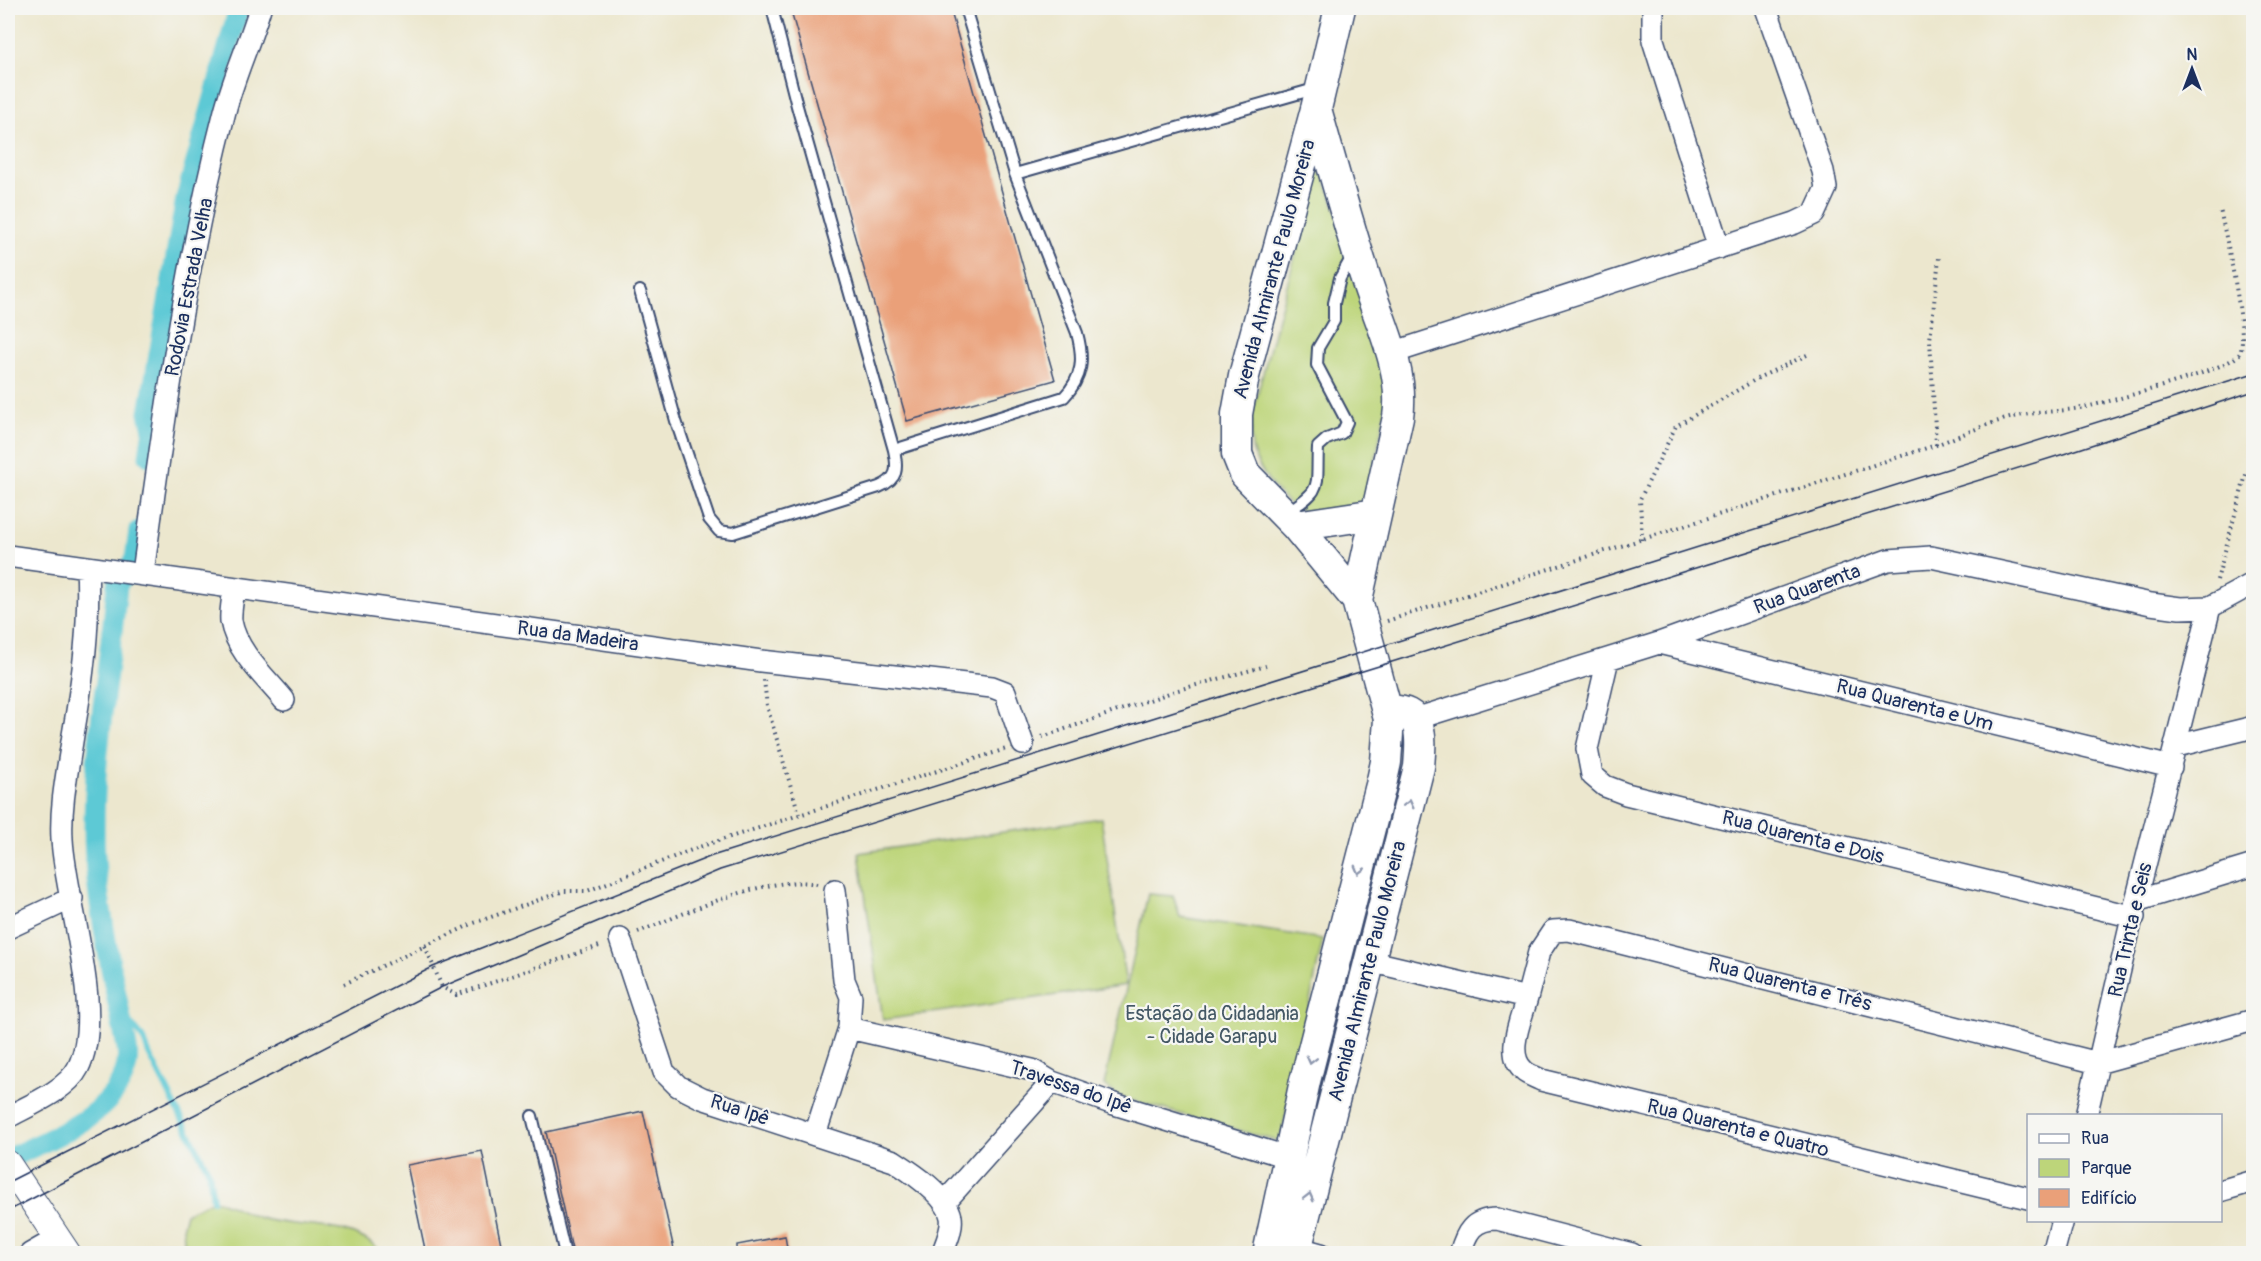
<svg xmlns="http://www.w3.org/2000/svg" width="2261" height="1261" font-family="Pangolin,sans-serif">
	<rect width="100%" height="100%" fill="#f6f6f2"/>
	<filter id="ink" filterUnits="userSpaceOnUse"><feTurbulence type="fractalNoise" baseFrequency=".0167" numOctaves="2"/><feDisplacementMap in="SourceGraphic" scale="12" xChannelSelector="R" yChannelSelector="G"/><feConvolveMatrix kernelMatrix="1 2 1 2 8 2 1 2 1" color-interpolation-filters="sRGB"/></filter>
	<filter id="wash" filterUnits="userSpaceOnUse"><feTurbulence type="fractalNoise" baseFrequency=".008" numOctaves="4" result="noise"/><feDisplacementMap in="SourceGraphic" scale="24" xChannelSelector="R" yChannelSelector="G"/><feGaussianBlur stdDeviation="1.35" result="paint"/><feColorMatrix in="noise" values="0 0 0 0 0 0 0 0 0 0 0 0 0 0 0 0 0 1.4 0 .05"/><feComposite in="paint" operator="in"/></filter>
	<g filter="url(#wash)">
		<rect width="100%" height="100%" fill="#ece7ce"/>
		<path fill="#bdd57a" stroke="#6c826c" stroke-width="1.5" d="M 1320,164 L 1393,372 L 1366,507 C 1350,508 1322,515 1306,512 C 1286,509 1255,467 1252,447 C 1250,435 1252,422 1253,410 Z
			M 1101,818 L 1126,985 L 883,1020 L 859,853 Z
			M 1148,894 L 1173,896 L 1180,917 L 1323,939 L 1280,1142 L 1120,1097 L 1104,1085 Z
			M 213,1200 C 230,1202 243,1213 260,1218 C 300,1230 352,1219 382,1253 L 185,1253 L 183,1225 L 186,1213 Z"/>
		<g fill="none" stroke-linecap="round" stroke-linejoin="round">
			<path stroke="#5dc9d5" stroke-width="6" d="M 120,1017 C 137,1028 143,1035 149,1054 L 209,1172 L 213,1200"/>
			<path stroke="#5dc9d5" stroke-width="21" d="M 149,456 L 153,429 L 149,413 L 186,198 L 239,8
				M 8,1159 C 47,1139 109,1119 125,1072 C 132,1053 123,1034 120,1014 C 111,970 102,925 97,880 C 86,789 109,677 117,585 L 135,559 L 139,531"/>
		</g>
		<g id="blocks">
			<path fill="#eaa079" d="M 790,8 L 950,8 L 1055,380 L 907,421 Z
				M 643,1111 L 675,1254 L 573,1254 L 546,1132 Z
				M 482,1151 L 503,1254 L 426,1254 L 407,1165 Z
				M 785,1236 L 788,1254 L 737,1254 L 737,1245 Z"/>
		</g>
	</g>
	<g filter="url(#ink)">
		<use href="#blocks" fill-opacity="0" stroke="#3a4b6f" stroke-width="1.5"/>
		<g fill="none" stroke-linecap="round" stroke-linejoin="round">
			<g stroke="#3a4b6f" stroke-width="14">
				<path id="service" d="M 1015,174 L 1318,88
					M 640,291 L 676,421 L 709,519 L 719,531 L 733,533 L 879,487 C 898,479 898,469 894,450 L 797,106 L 772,8
					M 894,450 L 1064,397 C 1083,377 1084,359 1077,333 L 1015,174 L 965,8
					M 1286,513 C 1324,488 1316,489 1318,447 L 1327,439 L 1342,433 L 1347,422 L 1317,365 L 1318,348 L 1334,321 L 1334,303 L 1340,278 L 1353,255
					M 532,1116 L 565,1254"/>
			</g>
			<g stroke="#3a4b6f" stroke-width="24">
				<path id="minor" d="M 1653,8 L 1653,40 L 1719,248
					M 1392,353 L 1795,223 L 1814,214 L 1826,188 L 1823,171 L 1766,8
					M 8,556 L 761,661 L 992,687 L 1005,692 L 1023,744
					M 143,573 C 164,418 186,262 225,111 C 234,76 250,42 260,8
					M 234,588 C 233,599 230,611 231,621 C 236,651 265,677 284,700
					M 2210,607 L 2254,583
					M 1659,643 L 2171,767
					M 1608,659 L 1587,749 L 1592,775 L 1605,786 L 1626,794 L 2134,917
					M 1415,719 L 1659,643 L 1888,560 L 1931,557 L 2151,604 L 2180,608 L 2210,607
					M 2176,746 L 2254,727
					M 2136,901 L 2254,865
					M 8,928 L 72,898
					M 620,939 L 664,1072 L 678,1086 L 702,1098 L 894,1161 C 911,1172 947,1195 951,1217 C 953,1229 946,1243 942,1254
					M 1369,961 L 1527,998 L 1539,952 L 1553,931 L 1569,930 L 2098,1063 L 2254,1020
					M 1527,998 C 1522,1018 1504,1054 1524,1071 C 1528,1075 1536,1077 1541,1080 L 2028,1198
					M 849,1028 L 1032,1070 L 1052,1082 L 1111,1103 L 1290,1158
					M 2086,1116 L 2136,901 L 2210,607
					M 8,1117 C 28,1106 67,1090 78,1068 C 106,1013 65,900 62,839 C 60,804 68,769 73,735 C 83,678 90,624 87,567
					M 815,1135 L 849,1028 L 851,997 L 844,980 L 835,890
					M 2220,1191 L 2254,1181
					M 944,1203 L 1052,1082
					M 1296,1247 L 1321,1254
					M 30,1254 L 58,1238
					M 1460,1254 C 1466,1232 1473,1219 1497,1219 L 1632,1254
					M 2053,1254 L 2062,1220"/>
			</g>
			<g stroke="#3a4b6f" stroke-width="28">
				<path id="tertiary" d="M 8,1164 L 68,1254"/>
			</g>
			<g stroke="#3a4b6f" stroke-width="33">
				<path id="secondary" d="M 1340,8 L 1316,109 L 1244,376 L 1237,414 L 1237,454 L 1245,474 L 1296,526 L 1357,600
					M 1296,526 L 1376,514
					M 1268,1254 L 1305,1081 L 1381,785 L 1386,762 L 1389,719 L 1357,600 L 1398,417 C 1405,368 1379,322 1365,276 C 1347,221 1332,165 1316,109
					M 1295,1254 L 1419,767 C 1421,740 1426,707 1387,711"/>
			</g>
			<path stroke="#3a4b6f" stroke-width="4" stroke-dasharray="1.5 4.5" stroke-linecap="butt" d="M 1936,445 L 1930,340 L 1939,258
				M 1642,540 L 1640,499 L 1676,426 L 1760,377 L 1807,355
				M 2217,580 L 2247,471
				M 1387,621 L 1936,445 C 1962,435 1987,423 2014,417 C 2037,411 2062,412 2086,407 C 2110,401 2231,370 2240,353 C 2249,334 2225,234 2220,209
				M 764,680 L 767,706 L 799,814
				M 1042,737 L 1178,690 L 1266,666
				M 638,932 C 685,914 766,874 817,884
				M 425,946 L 442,987 L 456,995 L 602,945
				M 344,984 L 474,923 L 564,891 L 587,891 L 699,847 L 1006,749"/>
			<use href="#service" stroke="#fff" stroke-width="10"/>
			<use href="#minor" stroke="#fff" stroke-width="21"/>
			<use href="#tertiary" stroke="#fff" stroke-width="26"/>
			<use href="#secondary" stroke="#fff" stroke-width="30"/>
			<path stroke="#1b2f5e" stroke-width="1.5" d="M 8,1182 L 433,967 L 712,856 L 2254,373
				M 8,1211 L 442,987 L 720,870 L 2070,452 L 2254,391"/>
		</g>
		<defs><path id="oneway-chevron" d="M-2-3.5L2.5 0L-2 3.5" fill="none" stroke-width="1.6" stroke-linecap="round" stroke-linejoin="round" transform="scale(1.5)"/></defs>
		<g stroke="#8d97ae">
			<use href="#oneway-chevron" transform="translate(1409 804) rotate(-76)"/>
			<use href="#oneway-chevron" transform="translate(1359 870) rotate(105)"/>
			<use href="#oneway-chevron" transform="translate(1311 1060) rotate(104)"/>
			<use href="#oneway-chevron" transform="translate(1309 1197) rotate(-76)"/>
		</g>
	</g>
	<g text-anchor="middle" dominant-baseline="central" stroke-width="4.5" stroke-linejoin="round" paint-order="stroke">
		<g font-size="20" fill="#1b2f5e" stroke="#f6f6f2">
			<text transform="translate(1274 269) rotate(-75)">Avenida Almirante Paulo Moreira</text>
			<text transform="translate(189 287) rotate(-79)">Rodovia Estrada Velha</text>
			<text transform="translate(1807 589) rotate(-20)">Rua Quarenta</text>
			<text transform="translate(578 636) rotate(8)">Rua da Madeira</text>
			<text transform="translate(1915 705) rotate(14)">Rua Quarenta e Um</text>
			<text transform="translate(1803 837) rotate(14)">Rua Quarenta e Dois</text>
			<text transform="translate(2130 930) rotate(-77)">Rua Trinta e Seis</text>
			<text transform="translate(1367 971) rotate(-76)">Avenida Almirante Paulo Moreira</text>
			<text transform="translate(1790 984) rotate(14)">Rua Quarenta e Três</text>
			<text transform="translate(1071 1087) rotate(19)">Travessa do Ipê</text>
			<text transform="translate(740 1110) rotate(18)">Rua Ipê</text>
			<text transform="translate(1738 1128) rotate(14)">Rua Quarenta e Quatro</text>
		</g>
		<g font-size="20" fill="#445865" stroke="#f6f6f2">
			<text x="1212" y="1013">Estação da Cidadania<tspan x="1212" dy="23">- Cidade Garapu</tspan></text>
		</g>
	</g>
	<rect width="2261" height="1261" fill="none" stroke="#f6f6f2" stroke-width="30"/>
	<rect x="2027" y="1114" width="195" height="108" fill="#f6f6f2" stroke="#9ea6b7" stroke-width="1.5"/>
	<rect x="2039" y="1134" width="30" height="9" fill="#ffffff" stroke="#9ea6b7" stroke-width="1.5"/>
	<text x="2081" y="1144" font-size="18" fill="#1b2f5e">Rua</text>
	<rect x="2039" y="1159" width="30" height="18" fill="#bdd57a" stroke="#9ea6b7" stroke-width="1.5"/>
	<text x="2081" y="1174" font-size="18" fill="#1b2f5e">Parque</text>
	<rect x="2039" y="1189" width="30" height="18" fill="#eaa079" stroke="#9ea6b7" stroke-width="1.5"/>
	<text x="2081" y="1204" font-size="18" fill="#1b2f5e">Edifício</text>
	<g transform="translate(2192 69)" stroke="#f6f6f2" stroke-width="4.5" paint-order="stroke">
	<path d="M0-4.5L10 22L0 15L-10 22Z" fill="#1b2f5e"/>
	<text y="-9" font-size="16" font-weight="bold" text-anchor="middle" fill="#1b2f5e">N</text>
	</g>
</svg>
